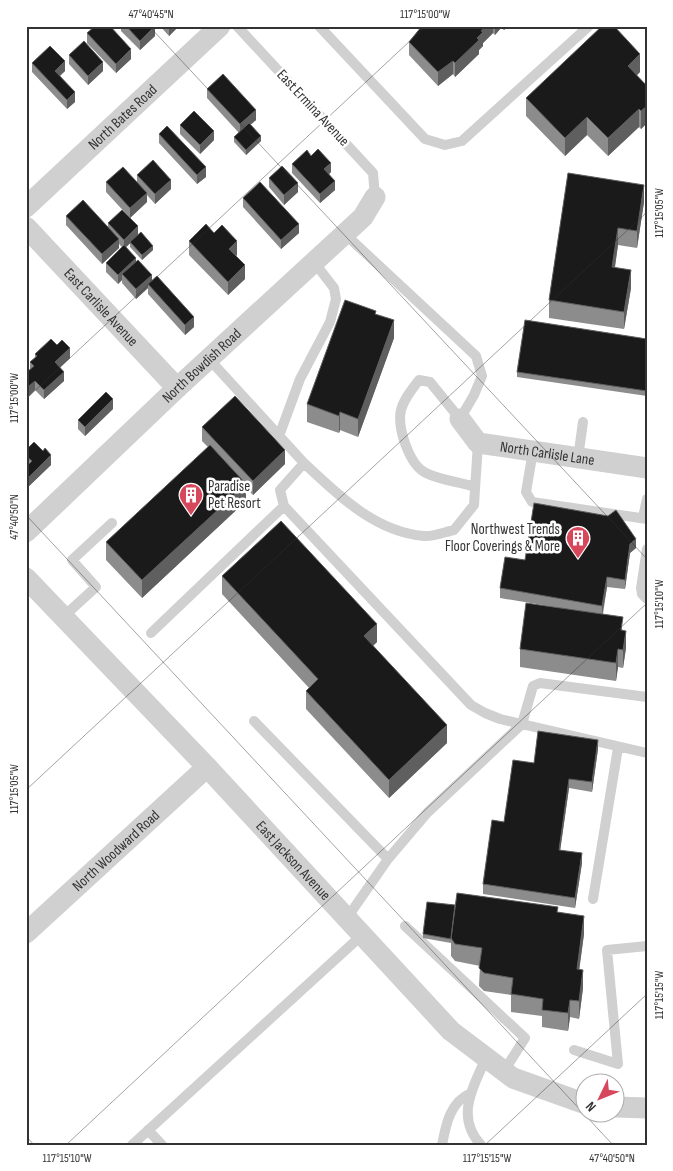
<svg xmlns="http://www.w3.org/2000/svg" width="673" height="1171" font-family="'Sofia Sans Condensed',sans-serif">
	<rect width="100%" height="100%" fill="#fff"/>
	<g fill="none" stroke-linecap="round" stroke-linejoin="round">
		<path stroke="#d0d0d0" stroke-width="10" d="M 237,26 L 373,173 L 375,197
			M 319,26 L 425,139 L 445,145 L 462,141 L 589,26
			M 345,234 L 476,356 L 482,376 L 474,395 L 460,419 L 430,382 L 419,380 C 412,389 404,399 401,410 C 397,427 409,465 426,473 C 440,480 459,482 475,487
			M 209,359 L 304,463 L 280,490 L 284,506 L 471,705 L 485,713 L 500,719 L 647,753
			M 279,436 L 300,379 L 330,322 L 336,299 L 334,288 L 314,262
			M 533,451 L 526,492 L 532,502 L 647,519
			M 578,458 L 583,422
			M 304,463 C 338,495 375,532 424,536 C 433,537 445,532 454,530 L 474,505 L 478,443
			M 643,517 L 647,499
			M 647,549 L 641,588 L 642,594 L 647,599
			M 63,617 L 96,587 L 72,560 L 112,523
			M 151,633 L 284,506
			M 254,721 L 388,859
			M 593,899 L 618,748
			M 347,918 L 388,859 L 427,813 L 522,724 L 533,686 L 540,683 L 647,697
			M 405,926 L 525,1038 L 504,1071
			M 574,1050 L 618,1064 L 607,950 L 647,946
			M 148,1130 L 162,1145
			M 132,1145 L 362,935
			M 442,1145 C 446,1124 450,1102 471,1093
			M 481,1145 C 455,1117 473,1087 486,1058"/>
		<g stroke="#d0d0d0" stroke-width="21">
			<path id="s1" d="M 26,207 L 220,26"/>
			<path id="s2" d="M 26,227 L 177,388"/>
			<path id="s3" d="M 460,419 L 478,443 L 647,468"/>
			<path id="s4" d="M 26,532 L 177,388 L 363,217 L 375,197"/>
			<path id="s5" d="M 26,578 L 207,767 L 451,1031 L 513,1078 L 586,1104"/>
			<path id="s6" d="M 26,933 L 207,767"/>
			<path d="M 616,1107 L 647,1108"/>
		</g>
	</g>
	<path fill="#8c8c8c" d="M 121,26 L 155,26 L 155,36 L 140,50 L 121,31 Z
		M 160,26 L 178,26 L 178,27 L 169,36 Z
		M 420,26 L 508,26 L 504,30 L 501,28 L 495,35 L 493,33 L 483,43 L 483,46 L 479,50 L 479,54 L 455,77 L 453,74 L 438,86 L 409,55 L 409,42 L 420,29 Z
		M 87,33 L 131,59 L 116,73 L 87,43 Z
		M 69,55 L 103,71 L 88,85 L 69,64 Z
		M 32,63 L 65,71 L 60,76 L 75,102 L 67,109 L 32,72 Z
		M 640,72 L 636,76 L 647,86 L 647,123 L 641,129 L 639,127 L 608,156 L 587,135 L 565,156 L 526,116 L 526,98 Z
		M 207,89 L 256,120 L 250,125 L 261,141 L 246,155 L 234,142 L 234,137 L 239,133 L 207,98 Z
		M 180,125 L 214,140 L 200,154 L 180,134 Z
		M 159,134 L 206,177 L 197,184 L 159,143 Z
		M 311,156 L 331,172 L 329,174 L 335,190 L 320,203 L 292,173 L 292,164 Z
		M 568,173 L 644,202 L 637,248 L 618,245 L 615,268 L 631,288 L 624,329 L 549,318 L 549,300 Z
		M 137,175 L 171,189 L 155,204 L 147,195 L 147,202 L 130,218 L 106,192 L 106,182 L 137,183 Z
		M 269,178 L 298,192 L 284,205 L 269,187 Z
		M 243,198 L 299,233 L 281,249 L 243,207 Z
		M 66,216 L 108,227 L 108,223 L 138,235 L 153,250 L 142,260 L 130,247 L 130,243 L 126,247 L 136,261 L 152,281 L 194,327 L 185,335 L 148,294 L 148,288 L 136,299 L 122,283 L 122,280 L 118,284 L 106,272 L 106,263 L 122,247 L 119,244 L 119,248 L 102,264 L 66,225 Z
		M 214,233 L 237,255 L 236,256 L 245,279 L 228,295 L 189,255 L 189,241 Z
		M 376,314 L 394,338 L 358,437 L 340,430 L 339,433 L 307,422 L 307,404 Z
		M 647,339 L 647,396 L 517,377 L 517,372 Z
		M 57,345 L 70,358 L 60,367 L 64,381 L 44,399 L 35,390 L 29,396 L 26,393 L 26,373 L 30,369 L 30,362 L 35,358 L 35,354 Z
		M 113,409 L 85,436 L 78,429 L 78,420 Z
		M 202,427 L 285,464 L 253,495 L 246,488 L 246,501 L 142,598 L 106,560 L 106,542 L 208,447 L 202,441 Z
		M 26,450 L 51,465 L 26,489 L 26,467 L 27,466 L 26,465 Z
		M 636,548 L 630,553 L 625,589 L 607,587 L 603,614 L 623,630 L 626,648 L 623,668 L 618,667 L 616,681 L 520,667 L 520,649 L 561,608 L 500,598 L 500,588 L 525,560 Z
		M 222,576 L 377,642 L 373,646 L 447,743 L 389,798 L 306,709 L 306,691 L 309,688 L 222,594 Z
		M 598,749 L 592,792 L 569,788 L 560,850 L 582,863 L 575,908 L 483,894 L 483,884 L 504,822 L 534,763 Z
		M 455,905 L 558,912 L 584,934 L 579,969 L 583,988 L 579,1019 L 570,1017 L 568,1031 L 542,1027 L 542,1016 L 511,1012 L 511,995 L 484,991 L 479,986 L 480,966 L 455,961 L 451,956 L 451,943 L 423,938 L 423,934 Z"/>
	<path fill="#5f5f5f" d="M 155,26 L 155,36 L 140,50 L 140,41 Z
		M 169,26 L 178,26 L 178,27 L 169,36 Z
		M 486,26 L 493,26 L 493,33 L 483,43 L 483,46 L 479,50 L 479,54 L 455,77 L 455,63 L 481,31 Z
		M 495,26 L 501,26 L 501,28 L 495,35 Z
		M 504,26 L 508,26 L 504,30 Z
		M 131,49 L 131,59 L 116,73 L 116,64 Z
		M 640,54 L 640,72 L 628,84 L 628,66 Z
		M 65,61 L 65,71 L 55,80 L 55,71 Z
		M 453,61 L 453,74 L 438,86 L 438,72 Z
		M 103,62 L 103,71 L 88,85 L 88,76 Z
		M 75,92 L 75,102 L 67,109 L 67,100 Z
		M 647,106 L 647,123 L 641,129 L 641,111 Z
		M 639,109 L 639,127 L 608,156 L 608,138 Z
		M 256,110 L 256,120 L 240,134 L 240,124 Z
		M 587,117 L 587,135 L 565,156 L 565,138 Z
		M 214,131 L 214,140 L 200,154 L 200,145 Z
		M 261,136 L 261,141 L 246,155 L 246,150 Z
		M 29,137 L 29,146 L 26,149 L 26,139 Z
		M 331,163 L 331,172 L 324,179 L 324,169 Z
		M 206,167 L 206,177 L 197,184 L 197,175 Z
		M 171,180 L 171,189 L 155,204 L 155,194 Z
		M 335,181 L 335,190 L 320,203 L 320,194 Z
		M 298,183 L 298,192 L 284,205 L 284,195 Z
		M 644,185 L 644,202 L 637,248 L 637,231 Z
		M 147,193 L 147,202 L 130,218 L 130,208 Z
		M 299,224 L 299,233 L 281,249 L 281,240 Z
		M 138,226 L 138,236 L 124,249 L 124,240 Z
		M 618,228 L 618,245 L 612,285 L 612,267 Z
		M 119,239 L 119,248 L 102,264 L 102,254 Z
		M 237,241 L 237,255 L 229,262 L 229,249 Z
		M 153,246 L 153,250 L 142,260 L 142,255 Z
		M 136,258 L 136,267 L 122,274 L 122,280 L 118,284 L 118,275 Z
		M 245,265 L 245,279 L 228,295 L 228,282 Z
		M 631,270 L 631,288 L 624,329 L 624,312 Z
		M 152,275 L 152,285 L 148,284 L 148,288 L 136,299 L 136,289 Z
		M 29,287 L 29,302 L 26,305 L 26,290 Z
		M 194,317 L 194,327 L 185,335 L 185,325 Z
		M 394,320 L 394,338 L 358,437 L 358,419 Z
		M 70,348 L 70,358 L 55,372 L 55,362 Z
		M 64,372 L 64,381 L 44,399 L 44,390 Z
		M 35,381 L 35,390 L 29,396 L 29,386 Z
		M 113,399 L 113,409 L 85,436 L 85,427 Z
		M 340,412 L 340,430 L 339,433 L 339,416 Z
		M 285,450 L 285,464 L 253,495 L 253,481 Z
		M 51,455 L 51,465 L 26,489 L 26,480 Z
		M 246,484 L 246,501 L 142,598 L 142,580 Z
		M 636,539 L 636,548 L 630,553 L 625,589 L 625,580 L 630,544 Z
		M 607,577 L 607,587 L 602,615 L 602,606 Z
		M 377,624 L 377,642 L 364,654 L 364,636 Z
		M 626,631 L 626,648 L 623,668 L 623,650 Z
		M 618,649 L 618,667 L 616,681 L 616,663 Z
		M 447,725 L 447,743 L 389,798 L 389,780 Z
		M 598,740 L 598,749 L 592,792 L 592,782 Z
		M 569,779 L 569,788 L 559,859 L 559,850 Z
		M 582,853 L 582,863 L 575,908 L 575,898 Z
		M 584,916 L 584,934 L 577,987 L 577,969 Z
		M 583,970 L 583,988 L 579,1019 L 579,1001 Z
		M 570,1000 L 570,1017 L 568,1031 L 568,1013 Z"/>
	<path fill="#1a1a1a" stroke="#5f5f5f" d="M 95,26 L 110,26 L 131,49 L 116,64 L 87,33 Z
		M 126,26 L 155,26 L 140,41 Z
		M 422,26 L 486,26 L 481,31 L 483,32 L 477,38 L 479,40 L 455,63 L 453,61 L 438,72 L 409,42 Z
		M 602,26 L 614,26 L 640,54 L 628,66 L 647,86 L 647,106 L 641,111 L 639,109 L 608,138 L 587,117 L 565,138 L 526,98 Z
		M 84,41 L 103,62 L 88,76 L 69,55 Z
		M 50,46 L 65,61 L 55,71 L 75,92 L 67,100 L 32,63 Z
		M 223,74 L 256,110 L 240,124 L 207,89 Z
		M 194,111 L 214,131 L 200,145 L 180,125 Z
		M 249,123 L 261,136 L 246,150 L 234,137 Z
		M 167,126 L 206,167 L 197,175 L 159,134 Z
		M 318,149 L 331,163 L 324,169 L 335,181 L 320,194 L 292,164 L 307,150 L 311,156 Z
		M 153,160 L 171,180 L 155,194 L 137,175 Z
		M 282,166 L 298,183 L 284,195 L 269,178 Z
		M 123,167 L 147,193 L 130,208 L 106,182 Z
		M 568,173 L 644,185 L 637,231 L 618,228 L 612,267 L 631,270 L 624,312 L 549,300 Z
		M 260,182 L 299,224 L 281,240 L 243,198 Z
		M 83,200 L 119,239 L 102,254 L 66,216 Z
		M 122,210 L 138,226 L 124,240 L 108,223 Z
		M 206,224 L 214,233 L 222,225 L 237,241 L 229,249 L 245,265 L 228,282 L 189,241 Z
		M 141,232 L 153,246 L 142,255 L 130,242 Z
		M 124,245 L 136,258 L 118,275 L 106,263 Z
		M 138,260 L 152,275 L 136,289 L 122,274 Z
		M 157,276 L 194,317 L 185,325 L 148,284 Z
		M 26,284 L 29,287 L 26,290 L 29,293 L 26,296 Z
		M 345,300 L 376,311 L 375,314 L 394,320 L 358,419 L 340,412 L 339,416 L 307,404 Z
		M 525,320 L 647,339 L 647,391 L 517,372 Z
		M 51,339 L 57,345 L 62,340 L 70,348 L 55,362 L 64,372 L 44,390 L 35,381 L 29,386 L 26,384 L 26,373 L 34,366 L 30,362 L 37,356 L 35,354 Z
		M 106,392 L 113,399 L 85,427 L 78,420 Z
		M 235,396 L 285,450 L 253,481 L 202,427 Z
		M 34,442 L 43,451 L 45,448 L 51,455 L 26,480 L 26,467 L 32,461 L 26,456 L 26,450 Z
		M 210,445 L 246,484 L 142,580 L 106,542 Z
		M 534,503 L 608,516 L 616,510 L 636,539 L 630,544 L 625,580 L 607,577 L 602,606 L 500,588 L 505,557 L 525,560 Z
		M 281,521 L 377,624 L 364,636 L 447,725 L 389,780 L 306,691 L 318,679 L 222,576 Z
		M 526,603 L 623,617 L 621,630 L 626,631 L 623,650 L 618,649 L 616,663 L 520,649 Z
		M 538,731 L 598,740 L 592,782 L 569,779 L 559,850 L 582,853 L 575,898 L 483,884 L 492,820 L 504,822 L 513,760 L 534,763 Z
		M 457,893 L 558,907 L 557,912 L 584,916 L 577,969 L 583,970 L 579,1001 L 570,1000 L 568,1013 L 542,1010 L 543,999 L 511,994 L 513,978 L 484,973 L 479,968 L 482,948 L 455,944 L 451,938 Z
		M 427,902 L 455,905 L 451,939 L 423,934 Z"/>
	<path fill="none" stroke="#333" stroke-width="1" stroke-opacity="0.45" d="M 149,26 L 647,559M 26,399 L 426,26M 26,515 L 613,1145M 26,790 L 647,212M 26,1136 L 34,1145M 66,1145 L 647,603M 485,1145 L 647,994"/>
	<defs>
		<g id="building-pin" transform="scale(1.25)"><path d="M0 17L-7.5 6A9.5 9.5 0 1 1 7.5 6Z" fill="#d7475b" stroke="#fff"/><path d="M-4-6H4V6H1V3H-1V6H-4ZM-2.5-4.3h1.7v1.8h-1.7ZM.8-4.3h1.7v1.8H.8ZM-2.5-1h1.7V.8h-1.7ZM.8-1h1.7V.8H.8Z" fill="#fff"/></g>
	</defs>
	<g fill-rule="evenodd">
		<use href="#building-pin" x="191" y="495"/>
		<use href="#building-pin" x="578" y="538"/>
	</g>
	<g text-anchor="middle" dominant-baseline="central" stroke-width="5" stroke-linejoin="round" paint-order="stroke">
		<g font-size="15" fill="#333" stroke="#fff">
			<text transform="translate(313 108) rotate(47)">East Ermina Avenue</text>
			<text stroke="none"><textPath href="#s1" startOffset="132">North Bates Road</textPath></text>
			<text stroke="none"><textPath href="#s2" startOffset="110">East Carlisle Avenue</textPath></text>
			<text stroke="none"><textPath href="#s4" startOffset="242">North Bowdish Road</textPath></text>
			<text stroke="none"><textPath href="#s3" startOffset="100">North Carlisle Lane</textPath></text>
			<text stroke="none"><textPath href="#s6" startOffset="122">North Woodward Road</textPath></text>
			<text stroke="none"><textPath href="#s5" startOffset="389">East Jackson Avenue</textPath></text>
		</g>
		<g font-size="15" fill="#333" stroke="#fff" text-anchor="start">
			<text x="208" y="486">Paradise<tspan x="208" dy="17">Pet Resort</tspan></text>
			<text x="560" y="529" text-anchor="end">Northwest Trends<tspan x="560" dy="17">Floor Coverings &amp; More</tspan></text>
		</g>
	</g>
	<rect width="673" height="1171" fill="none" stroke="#ffffff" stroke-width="55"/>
	<g transform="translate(600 1098) rotate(227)"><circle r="24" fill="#ffffff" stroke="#adadad"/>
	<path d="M0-4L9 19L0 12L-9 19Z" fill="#d7475b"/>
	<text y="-8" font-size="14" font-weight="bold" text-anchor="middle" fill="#333333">N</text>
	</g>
	<rect x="28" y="28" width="618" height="1116" fill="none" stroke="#333" stroke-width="2"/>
	<g font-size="12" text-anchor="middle" fill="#333">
		<text x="151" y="18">47°40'45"N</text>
		<text x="425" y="18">117°15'00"W</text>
		<text transform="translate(659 213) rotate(-90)" y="4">117°15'05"W</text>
		<text transform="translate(14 398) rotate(-90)" y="4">117°15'00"W</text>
		<text transform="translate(14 517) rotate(-90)" y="4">47°40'50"N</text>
		<text transform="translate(659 604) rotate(-90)" y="4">117°15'10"W</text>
		<text transform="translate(14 789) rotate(-90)" y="4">117°15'05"W</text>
		<text transform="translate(659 995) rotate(-90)" y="4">117°15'15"W</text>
		<text x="67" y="1162">117°15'10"W</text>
		<text x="487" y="1162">117°15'15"W</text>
		<text x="612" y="1162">47°40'50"N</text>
	</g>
</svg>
